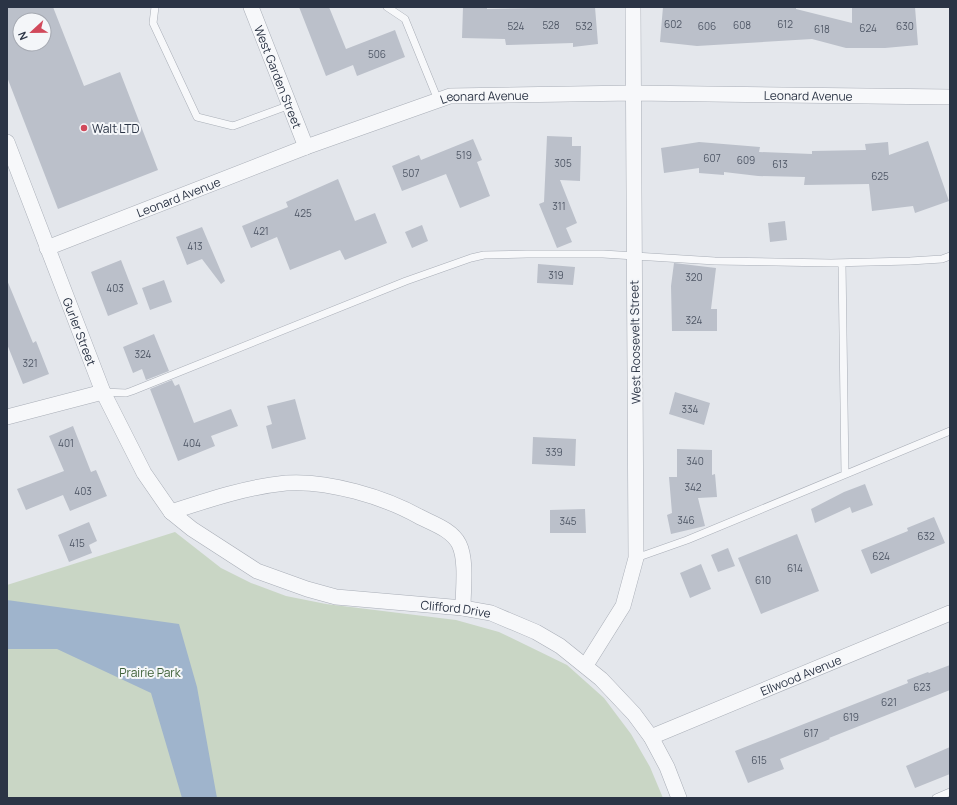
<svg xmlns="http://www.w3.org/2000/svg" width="957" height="805" font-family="Manrope,sans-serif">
	<rect width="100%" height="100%" fill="#e4e7ec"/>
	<path fill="#c9d6c5" d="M 175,532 L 221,568 L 251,583 L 286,596 L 326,604 L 456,620 L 499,632 L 567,665 L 604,698 L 631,734 L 650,767 L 663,798 L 7,798 L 7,585 Z"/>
	<path fill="#9fb4cc" d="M 7,600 L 179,624 L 197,687 L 217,798 L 182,798 L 151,693 L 57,649 L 7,649 Z"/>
	<path fill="#bbc0ca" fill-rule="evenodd" d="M 7,7 L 53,7 L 84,86 L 120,72 L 158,170 L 58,209 L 7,77 ZM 20,20 L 44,20 L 44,44 L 20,44 Z
		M 299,7 L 329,7 L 346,49 L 395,30 L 405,57 L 357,76 L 353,65 L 326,76 Z
		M 463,7 L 487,7 L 487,9 L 595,7 L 598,44 L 573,47 L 573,43 L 506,45 L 505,39 L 462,38 Z
		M 663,7 L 796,7 L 796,9 L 852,23 L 852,7 L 915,7 L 918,45 L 885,48 L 846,48 L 812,39 L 697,46 L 660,42 Z
		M 547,136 L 572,137 L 572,146 L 581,146 L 580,181 L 560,180 L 577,223 L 566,228 L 572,242 L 557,248 L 539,204 L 544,202 Z
		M 473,139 L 482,160 L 477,162 L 490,196 L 460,208 L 446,174 L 402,191 L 392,166 L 419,155 L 421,160 Z
		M 928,141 L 949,201 L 915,213 L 913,206 L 872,211 L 869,184 L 804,185 L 805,177 L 758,176 L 724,172 L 724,175 L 699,173 L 699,168 L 664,173 L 661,148 L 699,142 L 760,147 L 759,152 L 812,154 L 812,151 L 866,150 L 865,144 L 888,142 L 889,155 Z
		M 338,179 L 355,221 L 375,213 L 387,243 L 345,260 L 340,250 L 290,270 L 277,237 L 251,248 L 242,226 L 288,207 L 286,202 Z
		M 785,221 L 787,240 L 770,242 L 768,223 Z
		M 422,225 L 428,241 L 412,248 L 405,232 Z
		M 202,227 L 225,281 L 221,284 L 202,259 L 187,265 L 176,237 Z
		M 121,260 L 138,304 L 108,316 L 91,272 Z
		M 674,263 L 716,268 L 711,309 L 717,309 L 717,331 L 672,331 L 671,286 Z
		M 538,264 L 575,267 L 573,285 L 537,283 Z
		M 7,280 L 33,343 L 36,341 L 49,374 L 23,384 L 7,344 Z
		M 164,280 L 172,302 L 150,310 L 142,288 Z
		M 154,334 L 169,371 L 146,380 L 142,369 L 133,373 L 123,347 Z
		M 172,380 L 175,386 L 179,384 L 194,423 L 231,409 L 238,426 L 211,436 L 215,446 L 178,461 L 150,389 Z
		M 675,392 L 710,403 L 704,425 L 669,414 Z
		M 295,399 L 306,439 L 272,449 L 266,426 L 272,424 L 267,406 Z
		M 73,426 L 91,472 L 96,470 L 107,496 L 70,511 L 63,495 L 26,510 L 17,489 L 64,471 L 49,436 Z
		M 533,437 L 576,439 L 575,466 L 532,464 Z
		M 677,449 L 712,450 L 712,475 L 715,474 L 717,497 L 698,498 L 705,526 L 671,534 L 667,515 L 672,513 L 669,477 L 677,477 Z
		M 865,484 L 873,505 L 852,513 L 850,507 L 815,523 L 811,509 L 844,492 Z
		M 585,509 L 586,533 L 550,533 L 550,510 Z
		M 934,517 L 945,543 L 871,574 L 861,550 L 908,531 L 907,528 Z
		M 89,522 L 97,541 L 89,545 L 92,553 L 69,562 L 58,535 Z
		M 797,534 L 819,591 L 761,614 L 738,558 Z
		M 728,548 L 735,566 L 718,572 L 711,555 Z
		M 701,564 L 711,589 L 690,598 L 680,573 Z
		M 950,665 L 950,690 L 829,738 L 830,739 L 780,759 L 784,769 L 748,783 L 735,751 L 908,683 L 907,680 L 928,672 L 929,673 Z
		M 950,747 L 950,774 L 915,788 L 906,766 Z"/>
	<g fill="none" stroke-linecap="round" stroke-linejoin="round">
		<g stroke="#a9aeb7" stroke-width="8">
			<path id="lane" d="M 155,7 L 153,23 L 197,117 L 233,126 L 290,105
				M 387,7 L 405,19 L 438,100
				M 842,263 L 845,474
				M 103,392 L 126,393 L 132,391 L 406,281 L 471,258 L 484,255 L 527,254 L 603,254 L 715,261 L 831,263 L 910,261 L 942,259 L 950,256
				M 636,558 L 687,540 L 950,431
				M 936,798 L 950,792"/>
		</g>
		<g stroke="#a9aeb7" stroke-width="16">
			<g id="street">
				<path id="s1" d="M 251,7 L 306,147"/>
				<path id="s2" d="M 7,142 L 103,392 L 144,473 L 171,512 L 192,529 L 257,571 L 307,589 L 336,597 L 463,608 L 491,613 L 536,632 L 560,646 L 601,679 L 634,714 L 651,737 L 667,767 L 679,798"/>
				<path id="s3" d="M 47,248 L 306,147 L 450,96 L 633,93 L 950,97"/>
				<path d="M 7,417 L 103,392"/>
				<path d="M 171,512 C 208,500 246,487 286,483 C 327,480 385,497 420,517 C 434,524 452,530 459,544 C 467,560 463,590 463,608"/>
				<path d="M 586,665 L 623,606 L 636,558 L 633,7"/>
				<path id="s4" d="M 651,737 L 950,613"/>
			</g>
		</g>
		<use href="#lane" stroke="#f7f8fa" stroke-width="7"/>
		<use href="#street" stroke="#f7f8fa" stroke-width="15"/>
	</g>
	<circle fill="#d1495b" stroke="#f4f6f9" stroke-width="1.5" cx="84" cy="128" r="4"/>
	<g text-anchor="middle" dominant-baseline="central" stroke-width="4" stroke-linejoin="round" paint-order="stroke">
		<g font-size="10" fill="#4f5766">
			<text x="673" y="24">602</text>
			<text x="785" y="24">612</text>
			<text x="551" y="25">528</text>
			<text x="742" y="25">608</text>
			<text x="516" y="26">524</text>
			<text x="584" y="26">532</text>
			<text x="707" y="26">606</text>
			<text x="905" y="26">630</text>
			<text x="868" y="28">624</text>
			<text x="822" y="29">618</text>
			<text x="377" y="54">506</text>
			<text x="464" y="155">519</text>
			<text x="712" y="158">607</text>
			<text x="746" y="160">609</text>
			<text x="563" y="163">305</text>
			<text x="780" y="164">613</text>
			<text x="411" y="173">507</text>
			<text x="880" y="176">625</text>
			<text x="559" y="206">311</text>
			<text x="303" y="213">425</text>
			<text x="261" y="231">421</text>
			<text x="195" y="246">413</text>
			<text x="556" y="275">319</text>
			<text x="694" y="277">320</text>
			<text x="115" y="288">403</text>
			<text x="694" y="320">324</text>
			<text x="143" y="354">324</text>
			<text x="30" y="363">321</text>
			<text x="690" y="409">334</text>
			<text x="66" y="443">401</text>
			<text x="192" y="443">404</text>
			<text x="554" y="452">339</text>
			<text x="695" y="461">340</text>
			<text x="693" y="487">342</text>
			<text x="83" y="491">403</text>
			<text x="686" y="520">346</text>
			<text x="568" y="521">345</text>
			<text x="926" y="536">632</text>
			<text x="77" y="543">415</text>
			<text x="881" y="556">624</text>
			<text x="795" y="568">614</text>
			<text x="763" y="580">610</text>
			<text x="922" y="687">623</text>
			<text x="889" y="702">621</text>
			<text x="851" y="717">619</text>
			<text x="811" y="733">617</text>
			<text x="759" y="760">615</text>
		</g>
		<g font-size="12" fill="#2b3445" stroke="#f4f6f9">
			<text stroke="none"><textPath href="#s1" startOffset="75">West Garden Street</textPath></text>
			<text stroke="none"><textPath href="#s3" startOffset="789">Leonard Avenue</textPath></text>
			<text stroke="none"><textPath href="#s3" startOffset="465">Leonard Avenue</textPath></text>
			<text stroke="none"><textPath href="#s3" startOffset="141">Leonard Avenue</textPath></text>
			<text stroke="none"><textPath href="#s2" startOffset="203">Gurler Street</textPath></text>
			<text transform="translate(635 342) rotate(-91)">West Roosevelt Street</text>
			<text stroke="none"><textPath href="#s2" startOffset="714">Clifford Drive</textPath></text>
			<text stroke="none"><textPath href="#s4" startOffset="162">Ellwood Avenue</textPath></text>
		</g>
		<g font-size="12" fill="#2b3445" stroke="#f4f6f9" text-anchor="start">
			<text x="92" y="128">Walt LTD</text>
		</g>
		<g font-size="12" fill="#3f6138" stroke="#f4f6f9">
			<text x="150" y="672">Prairie Park</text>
		</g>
	</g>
	<rect width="957" height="805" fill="none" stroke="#2b3445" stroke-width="16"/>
	<g transform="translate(32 32) rotate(248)"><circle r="19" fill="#f4f6f9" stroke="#a4a8b1"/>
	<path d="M0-3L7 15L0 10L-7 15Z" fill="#d1495b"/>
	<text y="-6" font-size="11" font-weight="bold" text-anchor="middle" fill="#2b3445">N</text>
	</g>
</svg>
